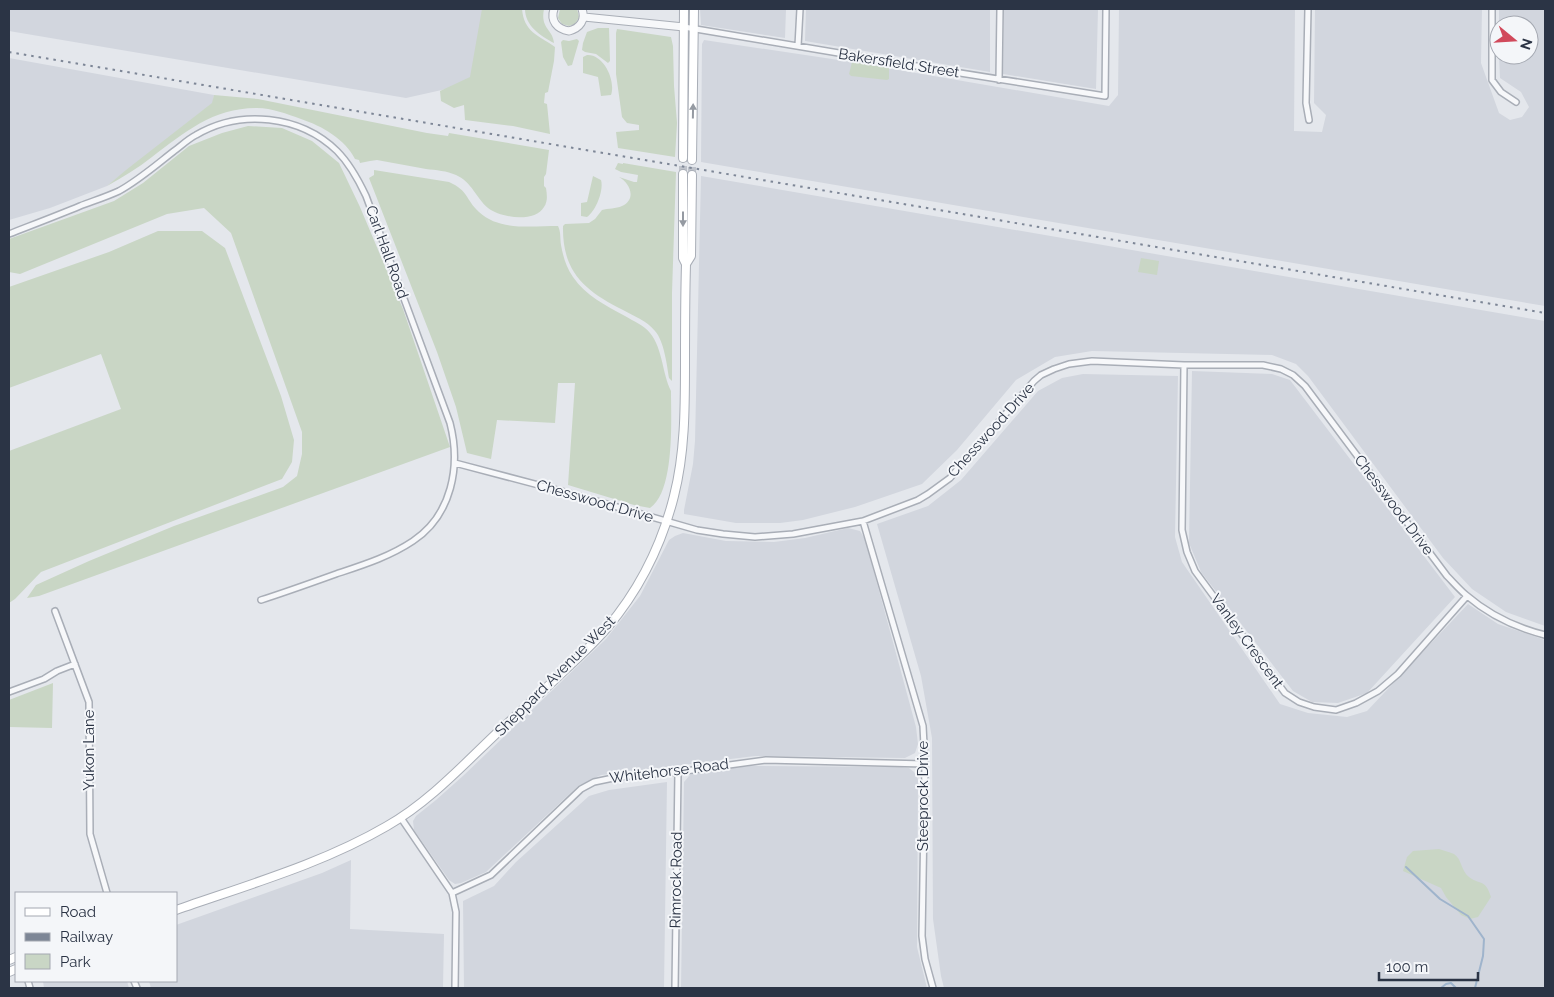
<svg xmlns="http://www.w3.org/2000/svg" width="1554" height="997" font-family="Raleway,sans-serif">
	<rect width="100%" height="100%" fill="#e4e7ec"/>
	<path fill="#d2d6de" d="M 9,9 L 485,9 L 473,83 L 406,98 L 9,31 Z
		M 700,9 L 786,9 L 785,38 L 701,25 Z
		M 806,9 L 990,9 L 990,72 L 805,41 Z
		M 1004,9 L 1098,9 L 1096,89 L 1003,74 Z
		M 1119,9 L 1295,9 L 1294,131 L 1322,132 L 1326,115 L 1314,103 L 1315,9 L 1482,9 L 1481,63 L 1499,113 L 1510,120 L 1522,117 L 1529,107 L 1521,92 L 1500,78 L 1499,55 L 1529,55 L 1529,25 L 1499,25 L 1499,9 L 1545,9 L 1545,306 L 701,162 L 702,44 L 704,40 L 852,62 L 1109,106 L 1118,95 Z
		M 9,58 L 214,95 L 213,103 L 107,186 L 50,208 L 9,220 Z
		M 701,176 L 1545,321 L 1545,626 L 1506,612 L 1472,589 L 1443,558 L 1308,376 L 1296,364 L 1272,355 L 1092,351 L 1055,357 L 1016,380 L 957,450 L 922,484 L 855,507 L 803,520 L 780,523 L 736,523 L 684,514 L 684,510 L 693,464 L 695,441 Z
		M 1192,371 L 1272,374 L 1290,380 L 1455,597 L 1367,693 L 1338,703 L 1312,702 L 1293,691 L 1201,572 L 1189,543 Z
		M 1083,374 L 1178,376 L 1175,537 L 1182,562 L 1280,704 L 1308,713 L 1347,717 L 1367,711 L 1468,604 L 1498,624 L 1545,640 L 1545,988 L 944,988 L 941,976 L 933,919 L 932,738 L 921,676 L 877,524 L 928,506 L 961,480 L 1038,391 L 1062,378 Z
		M 848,528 L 860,531 L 865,539 L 916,727 L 918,744 L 915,753 L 905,758 L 755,756 L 601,775 L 578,786 L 486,872 L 461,883 L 455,884 L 449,880 L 414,830 L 413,821 L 416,816 L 436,800 L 464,775 L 606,639 L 640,596 L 669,540 L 675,536 L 683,533 L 726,541 L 774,542 L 805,538 Z
		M 750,766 L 900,767 L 909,768 L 914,772 L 918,779 L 917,947 L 927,988 L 681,988 L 684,782 L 690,775 L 695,773 Z
		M 667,782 L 664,988 L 464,988 L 463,901 L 494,886 L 516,862 L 589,796 L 609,790 Z
		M 351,860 L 350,929 L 444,934 L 443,988 L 151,988 L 149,981 L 176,981 L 176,925 L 322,873 Z
		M 43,981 L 127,981 L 129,988 L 44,988 Z"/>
	<path fill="#c9d6c5" d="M 482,9 L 522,9 C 524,32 538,35 555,47 L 554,61 L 548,92 L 545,93 L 544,103 L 547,104 L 550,134 L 513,126 L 465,120 L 464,105 L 454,108 L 441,101 L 440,91 L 470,77 Z
		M 525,9 L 544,9 C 540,29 553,29 554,43 C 541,36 525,26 525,9 Z
		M 560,9 L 577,9 L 579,17 L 575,24 L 569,26 L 562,24 L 558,18 Z
		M 598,28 L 609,28 L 610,61 L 608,63 L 596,54 L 585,52 L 582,50 L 583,43 L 587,32 Z
		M 617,29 L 671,37 L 673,46 L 674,86 L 677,123 L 675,157 L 618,148 L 616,132 L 639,130 L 639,125 L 627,123 L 622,117 L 616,74 L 616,33 Z
		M 577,39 L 579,41 L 572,65 L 568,66 L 563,57 L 561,42 L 563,40 L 569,41 Z
		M 587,55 C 604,54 616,81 611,95 L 601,96 L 598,77 L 583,73 L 583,57 Z
		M 852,62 L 889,68 L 889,79 L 887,80 L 851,76 L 849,74 Z
		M 214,95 L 258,99 L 427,133 L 448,136 L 449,133 L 549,150 L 546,174 L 544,177 L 544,186 L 546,188 C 547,195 548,201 544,207 C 535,223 501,218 488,208 C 476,198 472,182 456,175 C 447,171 436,170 426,169 C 410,166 393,163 377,160 L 370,161 L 360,163 L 359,160 L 355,159 C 345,139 322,126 301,119 C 287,114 272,108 257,108 C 213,108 185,132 152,157 C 138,168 123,177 107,186 L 126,170 L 212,103 Z
		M 248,126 L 282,128 L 312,141 L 339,163 L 360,207 L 403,309 L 450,447 L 39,596 L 27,598 L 36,585 L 89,561 L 174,526 L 283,487 L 297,476 L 302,454 L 302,432 L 231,233 L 204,208 L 167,214 L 20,274 L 9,272 L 9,239 L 114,201 L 143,183 L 189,146 L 222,133 Z
		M 618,163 L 623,164 L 623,163 L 676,172 L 672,293 L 672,381 L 669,378 C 667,365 664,341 655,331 C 647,321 634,316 623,310 C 585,291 562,272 563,226 L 565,224 L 589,223 L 595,219 L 602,210 C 608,208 616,209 622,206 C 637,199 630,183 619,177 L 634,182 L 637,182 L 638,175 L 621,172 L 615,169 Z
		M 374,170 L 449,182 C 469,191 465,199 479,212 C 499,231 532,226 558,226 C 561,232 560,238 561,245 C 563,256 566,267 573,277 C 586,296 605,305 625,316 C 633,321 644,325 650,333 C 663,349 662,373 671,391 C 671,419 675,491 650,508 L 634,505 L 568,485 L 575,383 L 558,383 L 555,423 L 497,420 L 491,459 L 467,453 L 456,407 L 437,352 L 369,178 L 374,175 Z
		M 593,176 L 601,180 C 604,190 596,211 587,217 L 581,216 L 581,203 L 587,202 Z
		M 158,231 L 202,231 L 225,248 L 281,396 L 294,440 L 292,462 L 282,479 L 41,572 L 15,599 L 9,603 L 9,451 L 121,409 L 101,354 L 9,388 L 9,287 L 109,252 Z
		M 1141,258 L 1159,261 L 1157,275 L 1138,272 Z
		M 53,683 L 52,728 L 9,727 L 9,700 Z
		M 1439,849 C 1444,851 1450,852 1454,854 C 1462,859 1461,871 1469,877 C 1481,886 1485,878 1491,897 L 1478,917 L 1470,919 L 1461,915 L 1446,897 L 1441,888 L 1403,871 L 1407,857 L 1413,851 Z"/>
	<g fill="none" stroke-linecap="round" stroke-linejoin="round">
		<path stroke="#9fb4cc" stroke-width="2" d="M 1406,867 L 1440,899 L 1468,916 L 1484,939 L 1483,956 L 1475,988
			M 1441,988 L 1446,984 L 1451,983 L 1456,988"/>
		<path stroke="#bfc3cb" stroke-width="8" stroke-dasharray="8 4" stroke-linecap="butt" d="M 683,174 L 683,158
			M 692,175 L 692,160"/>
		<g stroke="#a9aeb7" stroke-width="8">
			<path id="minor" d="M 1308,9 L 1306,103 L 1309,120
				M 1492,9 L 1492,80 L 1501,92 L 1516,102
				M 684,27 L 910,65 L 1105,96 L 1106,9
				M 798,46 L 800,9
				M 999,80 L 1000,9
				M 9,234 C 32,225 56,216 80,206 C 93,201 106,197 119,191 C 139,180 156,165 174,151 C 181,146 188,139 196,135 C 240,109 300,115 337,151 C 350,164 358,179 366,196 L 450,423 C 461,466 452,515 413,541 C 389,557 363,565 336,574 C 311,583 286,592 261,600
				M 1184,365 L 1182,530 L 1187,552 L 1195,571 L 1285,693 L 1299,702 L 1314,707 L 1336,710 L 1356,703 L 1378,691 L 1398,674 L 1467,596
				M 455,463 L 565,492 L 697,530 L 723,534 L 755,537 L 793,534 L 863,521 L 918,500 L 928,494 L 950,478 L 1034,381 L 1041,375 L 1054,369 L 1069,364 L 1092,361 L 1184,365 L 1263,365 L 1281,369 L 1293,375 L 1305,386 L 1447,576 C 1453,582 1459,589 1466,595 C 1488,614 1517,628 1545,635
				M 863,521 L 923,726 L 925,764 L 922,936 L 925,959 L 933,988
				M 55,611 L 89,702 L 90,834 L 107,893
				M 9,692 L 44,679 L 57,671 L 75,664
				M 401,818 L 452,893 L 456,912 L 455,988
				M 452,893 L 491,875 L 581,789 L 594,782 L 618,777 L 678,772 L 766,760 L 925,764
				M 28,981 L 30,988
				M 134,981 L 137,988
				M 675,988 L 678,772"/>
		</g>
		<g stroke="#a9aeb7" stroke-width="9">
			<path id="tertiary" d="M 554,9 C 550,21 557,29 569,31 C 580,28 586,20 582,9
				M 584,17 L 684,27"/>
		</g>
		<g stroke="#a9aeb7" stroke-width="10">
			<path id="secondary" d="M 683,158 L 684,9
				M 692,160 L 694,9
				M 686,264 L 691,256 L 692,175
				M 176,910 C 247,885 322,864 387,826 C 429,802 463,765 498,732 C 520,712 543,691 565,670 C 579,657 594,643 607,628 C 639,590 662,544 674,496 C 685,453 685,408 685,364 C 685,331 685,298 686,264 L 683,258 L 683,174
				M 9,960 L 16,957
				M 9,972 L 16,969"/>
		</g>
		<use href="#minor" stroke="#f7f8fa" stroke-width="5"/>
		<use href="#tertiary" stroke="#f7f8fa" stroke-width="7"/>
		<use href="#secondary" stroke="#fff" stroke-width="8"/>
		<path stroke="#7d8696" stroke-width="2" stroke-dasharray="2.5 5" stroke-linecap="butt" d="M 9,52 L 1545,313"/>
	</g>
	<defs><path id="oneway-solid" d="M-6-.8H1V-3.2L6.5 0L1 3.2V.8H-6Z" transform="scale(1.25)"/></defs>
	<g fill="#959aa2">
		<use href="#oneway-solid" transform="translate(693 111) rotate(-89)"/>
		<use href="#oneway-solid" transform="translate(683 219) rotate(90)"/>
	</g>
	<g text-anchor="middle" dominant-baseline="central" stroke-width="4" stroke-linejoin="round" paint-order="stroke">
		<g font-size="15" fill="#2b3445" stroke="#f4f6f9">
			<text transform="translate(899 63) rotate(9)">Bakersfield Street</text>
			<text transform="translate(387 252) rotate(70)">Carl Hall Road</text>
			<text transform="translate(991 430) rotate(-48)">Chesswood Drive</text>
			<text transform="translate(595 501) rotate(16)">Chesswood Drive</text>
			<text transform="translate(1394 505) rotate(53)">Chesswood Drive</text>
			<text transform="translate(1247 641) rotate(54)">Vanley Crescent</text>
			<text transform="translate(555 676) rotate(-45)">Sheppard Avenue West</text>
			<text transform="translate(89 750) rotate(-90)">Yukon Lane</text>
			<text transform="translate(669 771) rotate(-7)">Whitehorse Road</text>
			<text transform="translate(923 796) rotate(-90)">Steeprock Drive</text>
			<text transform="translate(676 880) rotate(-89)">Rimrock Road</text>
		</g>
	</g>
	<rect width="1554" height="997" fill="none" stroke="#2b3445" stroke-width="20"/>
	<rect x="15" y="892" width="162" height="90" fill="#f4f6f9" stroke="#a4a8b1"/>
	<rect x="25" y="908" width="25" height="8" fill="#ffffff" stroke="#a4a8b1"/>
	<text x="60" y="917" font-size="15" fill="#2b3445">Road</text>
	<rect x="25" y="933" width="25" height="8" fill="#7d8696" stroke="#a4a8b1"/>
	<text x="60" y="942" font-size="15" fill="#2b3445">Railway</text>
	<rect x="25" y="954" width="25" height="15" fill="#c9d6c5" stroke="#a4a8b1"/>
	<text x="60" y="967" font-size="15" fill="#2b3445">Park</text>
	<g transform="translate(1514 40) rotate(108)"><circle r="24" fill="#f4f6f9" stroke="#a4a8b1"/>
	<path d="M0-4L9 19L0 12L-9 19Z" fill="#d1495b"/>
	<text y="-8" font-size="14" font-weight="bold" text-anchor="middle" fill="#2b3445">N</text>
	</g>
	<path d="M1379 972v8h99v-8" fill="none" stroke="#2b3445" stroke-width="2.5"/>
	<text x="1386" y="972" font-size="15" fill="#2b3445" stroke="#f4f6f9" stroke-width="4" paint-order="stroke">100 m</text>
</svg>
